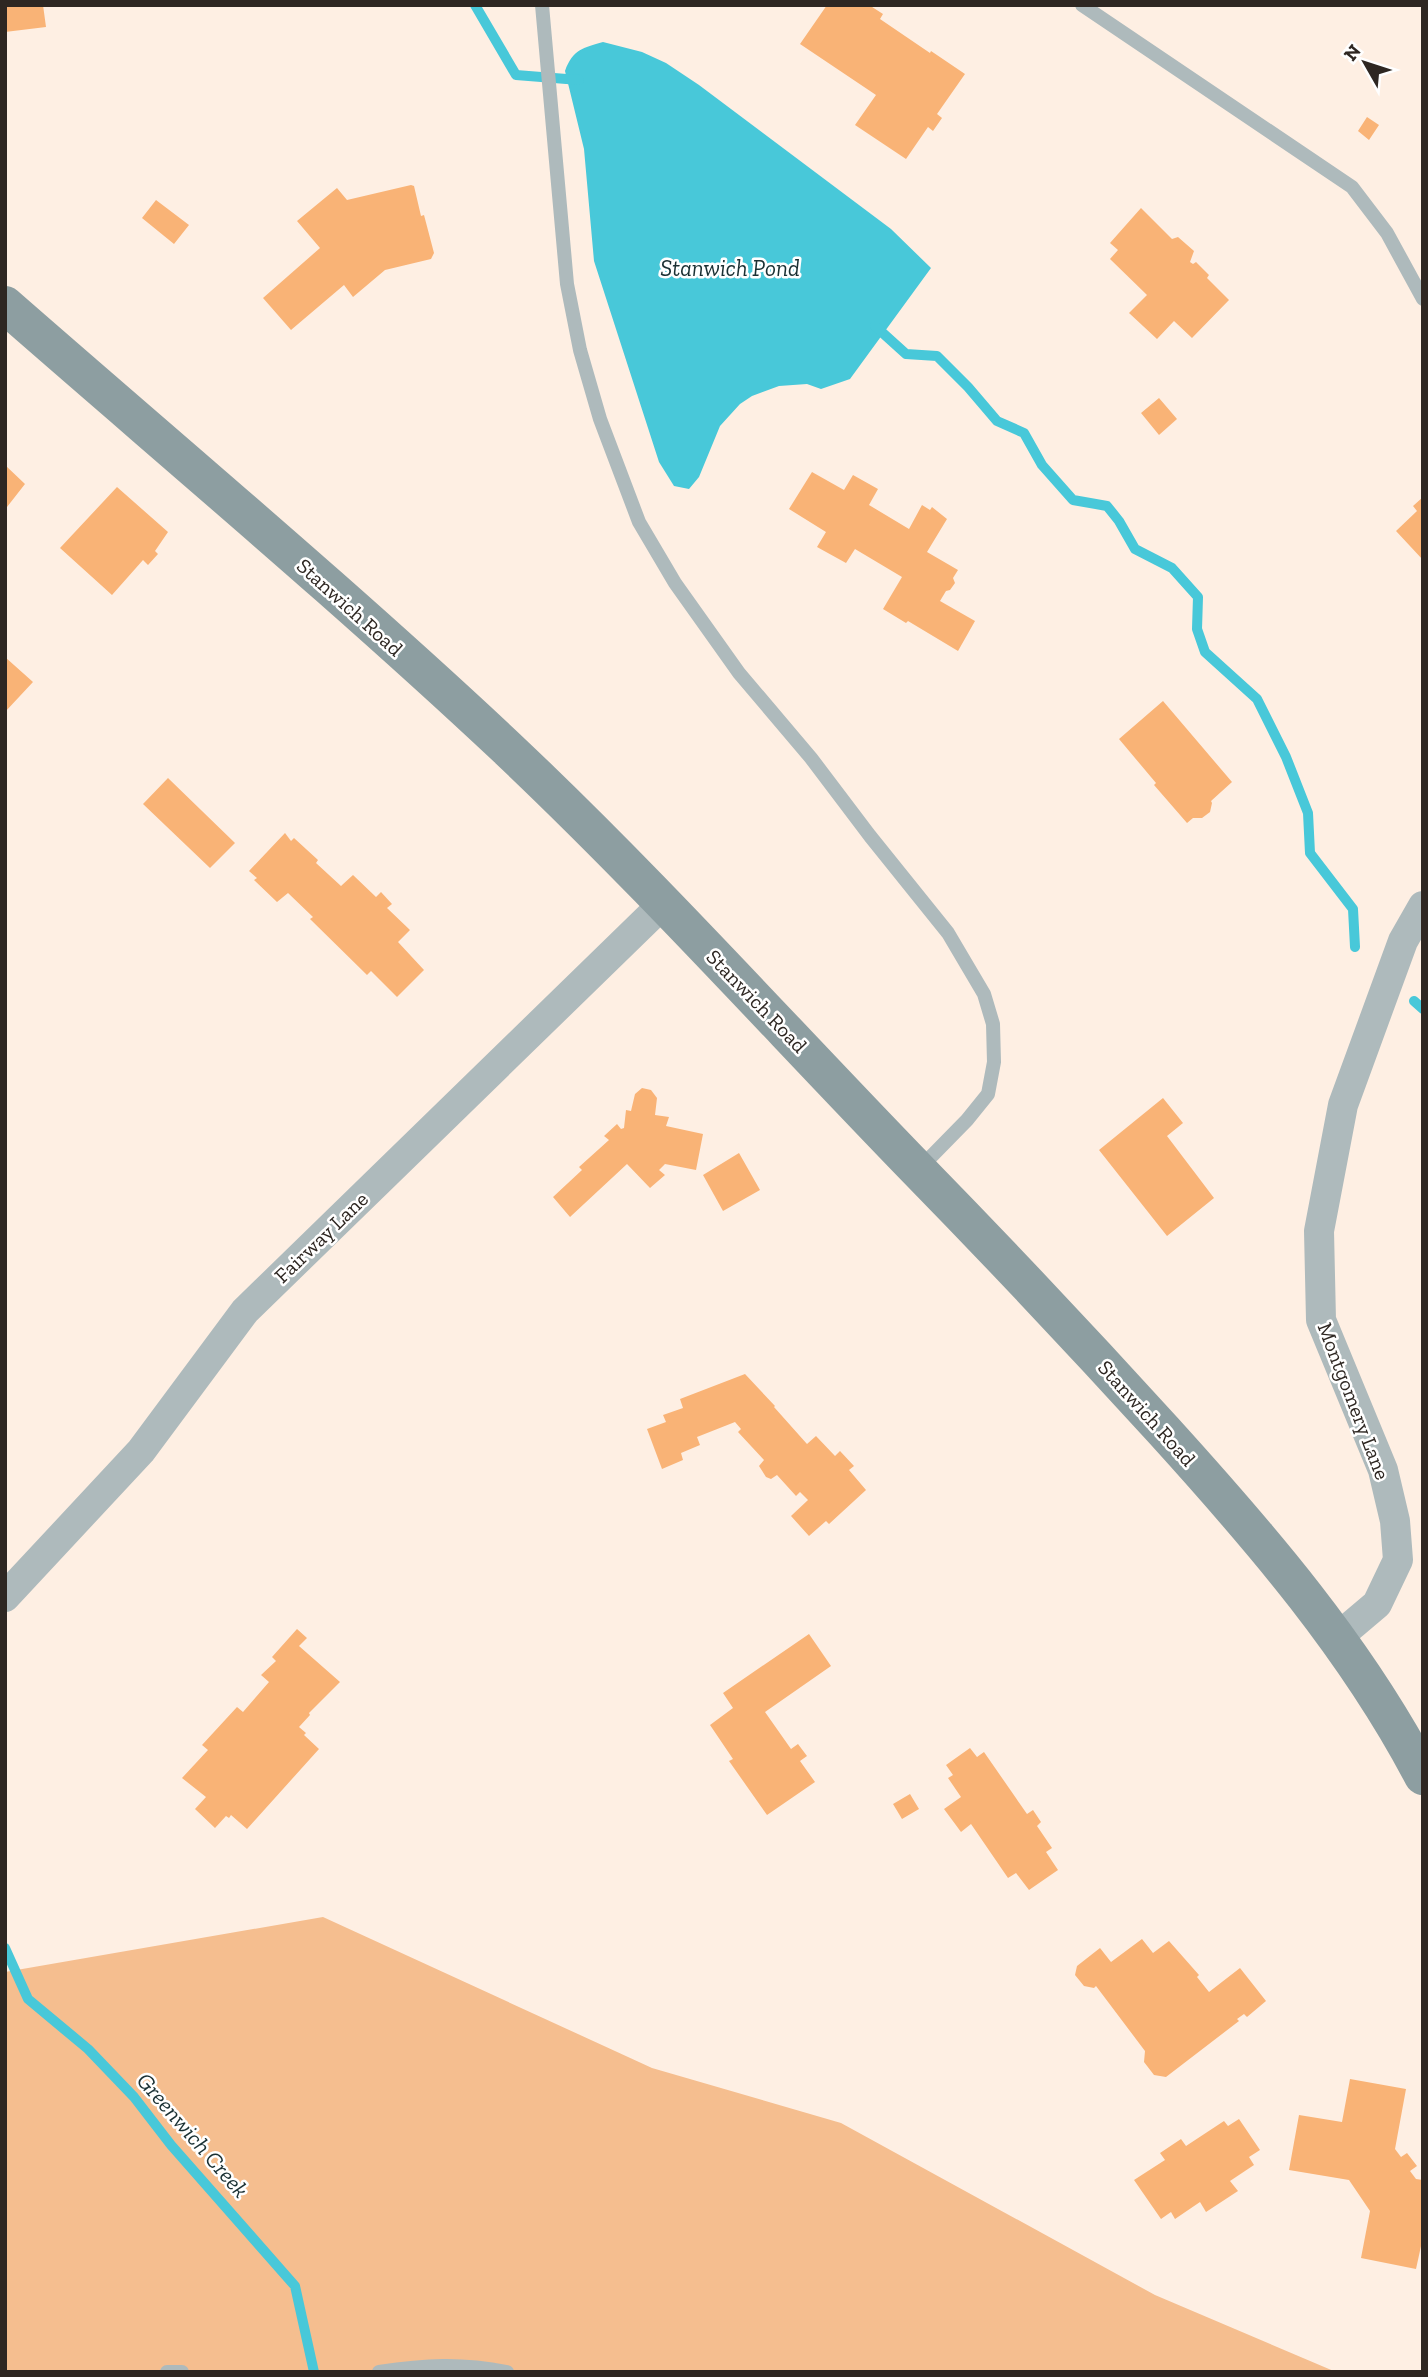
<svg xmlns="http://www.w3.org/2000/svg" width="1428" height="2377" font-family="'Zilla Slab',serif">
	<rect width="100%" height="100%" fill="#feefe3"/>
	<path fill="#f5be8f" d="M 323,1917 L 652,2068 L 841,2123 L 1155,2295 L 1336,2372 L 5,2372 L 5,1972 Z"/>
	<path fill="#48c8d9" d="M 603,42 L 642,52 L 666,63 L 699,85 L 891,229 L 931,268 L 850,379 L 821,389 L 807,384 L 779,386 L 752,396 L 740,404 L 720,426 L 699,477 L 689,489 L 674,486 L 659,462 L 594,261 L 584,149 L 565,71 C 573,49 583,48 603,42 Z"/>
	<g fill="none" stroke-linecap="round" stroke-linejoin="round">
		<path stroke="#48c8d9" stroke-width="10" d="M 475,5 L 516,75 L 579,80
			M 875,326 L 906,354 L 937,356 L 968,387 L 997,421 L 1024,433 L 1042,465 L 1073,500 L 1107,506 L 1119,521 L 1135,549 L 1172,568 L 1198,597 L 1197,629 L 1205,652 L 1257,699 L 1286,757 L 1308,813 L 1310,853 L 1353,909 L 1355,947
			M 1414,1001 L 1423,1009
			M 5,1948 L 28,1999 L 88,2049 L 134,2097 L 171,2145 L 295,2286 L 314,2372"/>
	</g>
	<path fill="#f9b376" d="M 5,5 L 43,5 L 46,27 L 5,32 Z
		M 827,5 L 869,5 L 883,14 L 880,19 L 930,53 L 931,51 L 965,74 L 937,114 L 942,118 L 933,131 L 928,127 L 906,159 L 855,125 L 876,95 L 800,44 Z
		M 1367,117 L 1379,125 L 1369,140 L 1358,131 Z
		M 411,185 L 414,186 L 421,216 L 424,215 L 434,253 L 431,259 L 385,270 L 353,297 L 344,285 L 291,330 L 263,298 L 320,248 L 297,221 L 337,188 L 347,200 Z
		M 156,200 L 189,225 L 174,244 L 142,218 Z
		M 1141,208 L 1172,239 L 1178,237 L 1194,251 L 1190,262 L 1193,264 L 1196,262 L 1209,275 L 1207,278 L 1229,300 L 1192,338 L 1174,321 L 1157,339 L 1129,313 L 1147,295 L 1110,259 L 1118,250 L 1110,243 Z
		M 1159,398 L 1177,419 L 1159,435 L 1141,413 Z
		M 5,465 L 25,484 L 7,507 L 5,506 Z
		M 812,472 L 844,490 L 853,475 L 878,489 L 869,505 L 909,529 L 922,505 L 930,510 L 932,507 L 947,519 L 927,552 L 958,570 L 953,578 L 955,583 L 950,590 L 946,591 L 940,601 L 975,621 L 958,651 L 908,621 L 906,623 L 883,609 L 902,577 L 855,549 L 846,563 L 817,547 L 826,532 L 789,509 Z
		M 117,487 L 168,532 L 155,551 L 158,554 L 148,565 L 143,560 L 112,595 L 60,548 Z
		M 1423,497 L 1423,560 L 1396,531 L 1417,511 L 1413,506 Z
		M 5,657 L 33,682 L 5,712 Z
		M 1163,701 L 1232,782 L 1211,801 L 1212,803 L 1210,812 L 1202,818 L 1193,818 L 1187,823 L 1154,785 L 1156,783 L 1119,739 Z
		M 168,778 L 235,843 L 210,868 L 143,804 Z
		M 285,833 L 291,841 L 294,838 L 318,860 L 316,863 L 341,886 L 353,875 L 376,897 L 381,892 L 392,904 L 387,908 L 410,930 L 398,942 L 424,970 L 397,997 L 371,971 L 367,975 L 310,919 L 313,917 L 288,893 L 277,902 L 254,880 L 257,878 L 249,871 Z
		M 642,1088 L 651,1090 L 657,1098 L 655,1115 L 669,1117 L 666,1126 L 703,1134 L 696,1170 L 665,1164 L 659,1170 L 665,1175 L 650,1188 L 627,1164 L 570,1217 L 553,1197 L 582,1170 L 579,1167 L 609,1140 L 604,1136 L 617,1124 L 621,1129 L 624,1128 L 626,1110 L 631,1111 L 635,1094 Z
		M 1163,1098 L 1183,1123 L 1167,1136 L 1214,1198 L 1167,1236 L 1099,1150 Z
		M 739,1153 L 760,1190 L 723,1211 L 703,1175 Z
		M 745,1374 L 775,1406 L 774,1407 L 807,1444 L 816,1436 L 835,1456 L 840,1451 L 854,1466 L 849,1470 L 866,1490 L 829,1524 L 826,1521 L 809,1536 L 791,1516 L 808,1500 L 800,1492 L 796,1496 L 777,1475 L 771,1479 L 766,1477 L 759,1466 L 764,1460 L 738,1432 L 741,1429 L 735,1422 L 697,1437 L 700,1445 L 681,1453 L 683,1460 L 662,1469 L 647,1429 L 666,1422 L 663,1415 L 683,1408 L 680,1399 Z
		M 297,1629 L 307,1638 L 299,1646 L 340,1682 L 309,1713 L 310,1715 L 299,1727 L 306,1733 L 304,1735 L 319,1749 L 247,1829 L 231,1815 L 229,1818 L 226,1816 L 215,1828 L 195,1809 L 206,1797 L 182,1778 L 208,1750 L 202,1745 L 237,1707 L 243,1712 L 269,1682 L 261,1675 L 276,1661 L 272,1657 Z
		M 809,1634 L 831,1666 L 765,1712 L 791,1749 L 798,1744 L 807,1756 L 800,1761 L 815,1782 L 767,1815 L 729,1761 L 733,1759 L 710,1725 L 733,1708 L 723,1693 Z
		M 970,1748 L 977,1757 L 984,1752 L 1027,1814 L 1033,1810 L 1041,1822 L 1037,1826 L 1052,1848 L 1046,1852 L 1058,1870 L 1029,1890 L 1016,1873 L 1008,1878 L 971,1824 L 961,1832 L 944,1809 L 961,1797 L 948,1778 L 953,1775 L 946,1765 Z
		M 910,1794 L 919,1809 L 902,1819 L 893,1804 Z
		M 1142,1939 L 1153,1953 L 1169,1941 L 1199,1975 L 1197,1977 L 1209,1992 L 1240,1968 L 1266,2001 L 1247,2017 L 1244,2014 L 1237,2019 L 1239,2021 L 1166,2077 L 1154,2075 L 1144,2062 L 1145,2051 L 1096,1986 L 1094,1988 L 1084,1986 L 1075,1975 L 1077,1966 L 1100,1948 L 1111,1962 Z
		M 1350,2079 L 1406,2089 L 1395,2149 L 1401,2157 L 1407,2153 L 1417,2166 L 1410,2171 L 1416,2179 L 1423,2180 L 1423,2237 L 1416,2269 L 1361,2258 L 1370,2211 L 1349,2180 L 1289,2170 L 1299,2115 L 1342,2122 Z
		M 1239,2119 L 1260,2150 L 1249,2157 L 1254,2165 L 1230,2181 L 1238,2191 L 1206,2212 L 1200,2202 L 1175,2219 L 1171,2212 L 1161,2219 L 1134,2180 L 1165,2160 L 1160,2153 L 1181,2139 L 1186,2146 L 1224,2121 L 1228,2126 Z"/>
	<g fill="none" stroke-linecap="round" stroke-linejoin="round">
		<path stroke="#aebabc" stroke-width="14" d="M 542,5 L 567,284 L 580,350 L 600,419 L 639,522 L 675,583 L 739,673 L 811,758 L 870,836 L 948,933 L 984,994 L 993,1024 L 994,1062 L 988,1094 L 967,1120 L 919,1169
			M 1082,5 L 1352,187 L 1387,233 L 1423,299
			M 167,2372 L 182,2372
			M 379,2372 C 425,2365 461,2363 507,2372"/>
		<path stroke="#aebabc" stroke-width="30" d="M 5,1597 L 141,1451 L 245,1311 L 664,903
			M 1338,1637 L 1377,1604 L 1398,1560 L 1395,1521 L 1383,1470 L 1321,1320 L 1319,1231 L 1343,1105 L 1403,941 L 1423,906"/>
		<path stroke="#8d9ea1" stroke-width="38" d="M 5,305 C 173,452 345,596 507,748 C 650,883 781,1029 917,1169 C 1001,1255 1083,1342 1164,1431 C 1261,1538 1356,1648 1423,1776"/>
	</g>
	<g text-anchor="middle" dominant-baseline="central" stroke-width="5" stroke-linejoin="round" paint-order="stroke">
		<g font-size="21" fill="#2e2722" stroke="#fff">
			<text transform="translate(350 607) rotate(42)">Stanwich Road</text>
			<text transform="translate(757 1001) rotate(46)">Stanwich Road</text>
			<text transform="translate(321 1237) rotate(-44)">Fairway Lane</text>
			<text transform="translate(1354 1401) rotate(69)">Montgomery Lane</text>
			<text transform="translate(1147 1413) rotate(48)">Stanwich Road</text>
		</g>
		<g font-size="23" font-style="italic" fill="#1a3033" stroke="#fff">
			<text x="730" y="268">Stanwich Pond</text>
			<text transform="translate(193 2135) rotate(49)">Greenwich Creek</text>
		</g>
	</g>
	<rect width="1428" height="2377" fill="none" stroke="#2e2722" stroke-width="14"/>
	<g transform="translate(1365 63) rotate(309)" stroke="#ffffff" stroke-width="5" paint-order="stroke">
	<path d="M0-5L12 26L0 18L-12 26Z" fill="#2e2722"/>
	<text y="-10" font-size="19" font-weight="bold" text-anchor="middle" fill="#2e2722">N</text>
	</g>
</svg>
